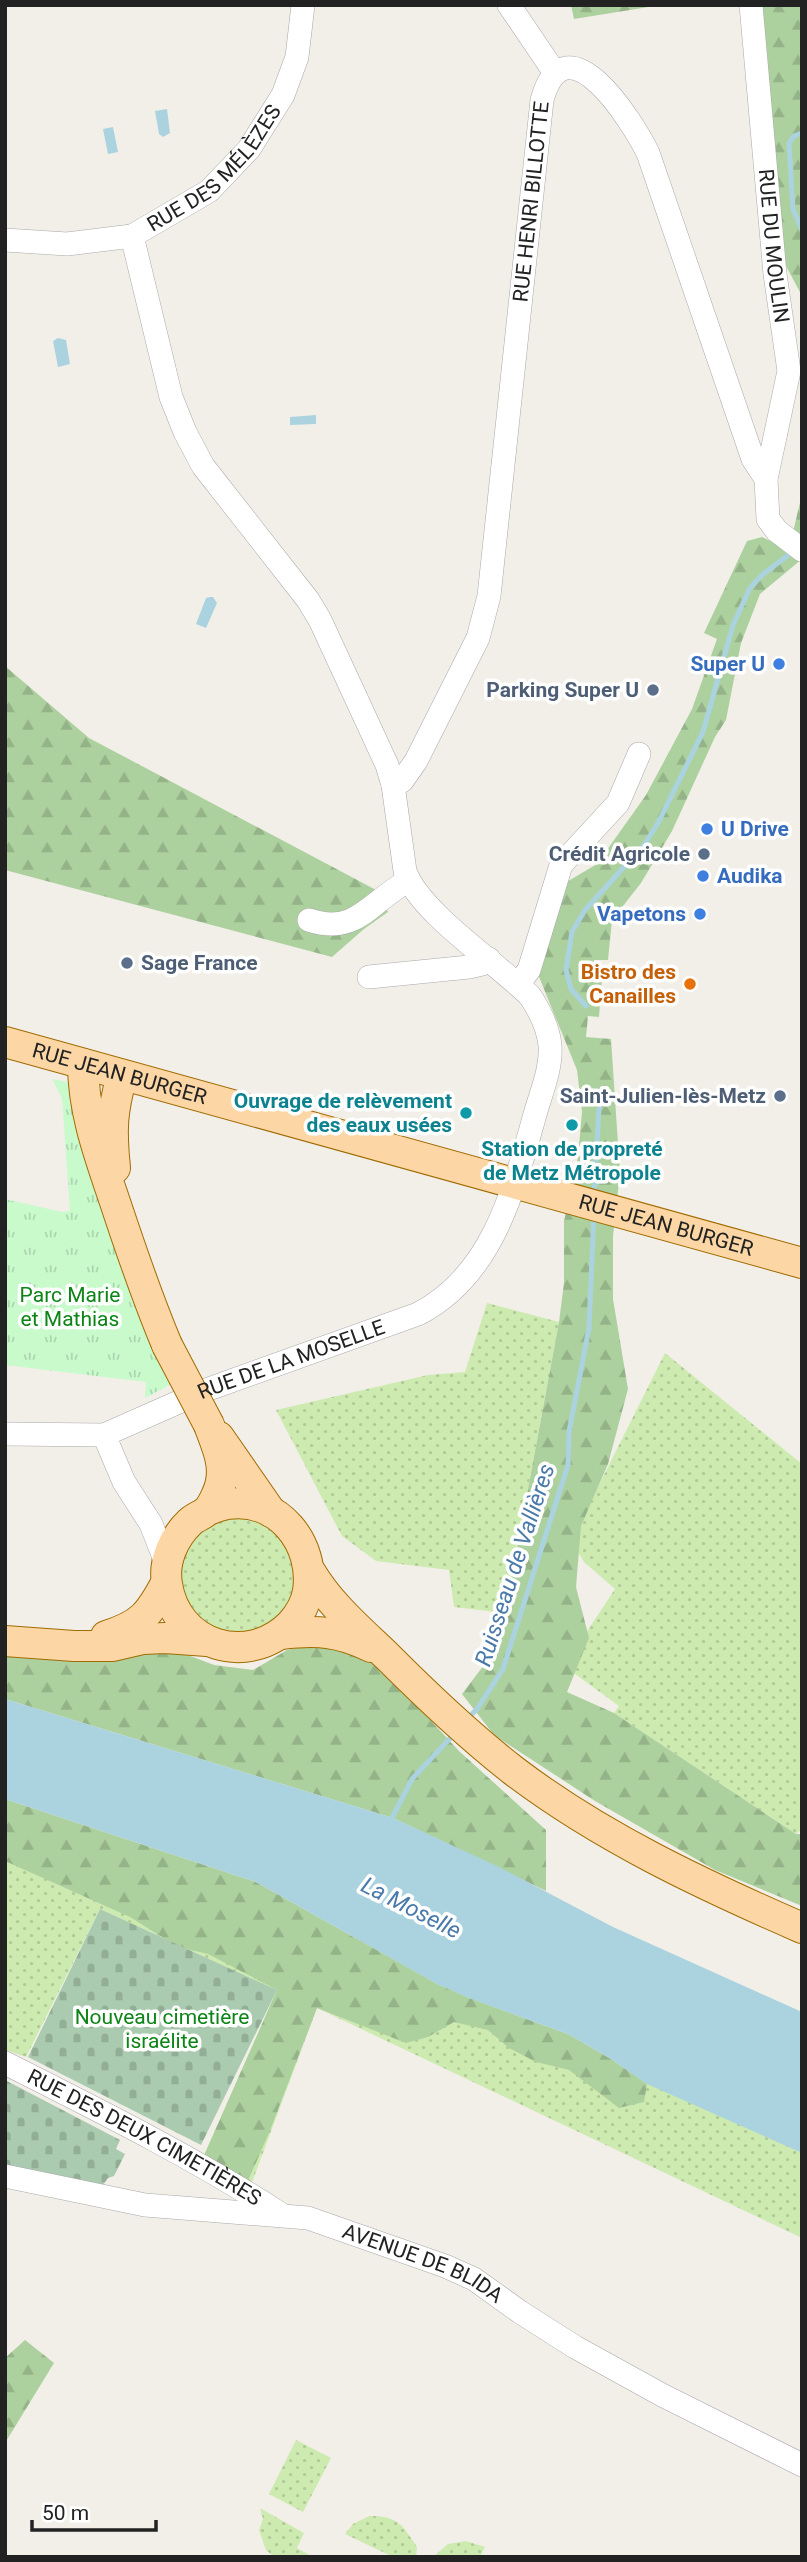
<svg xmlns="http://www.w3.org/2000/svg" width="807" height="2562" font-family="Roboto,sans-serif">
	<defs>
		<pattern id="grass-dots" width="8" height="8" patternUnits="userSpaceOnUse" patternTransform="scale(1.75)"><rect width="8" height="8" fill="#cdebb0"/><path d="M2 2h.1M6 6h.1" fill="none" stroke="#b0c997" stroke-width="1.8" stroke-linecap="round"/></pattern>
		<pattern id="forest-firs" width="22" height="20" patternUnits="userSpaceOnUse" patternTransform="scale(1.75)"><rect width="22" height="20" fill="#add19e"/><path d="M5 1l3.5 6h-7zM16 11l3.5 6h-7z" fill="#95b388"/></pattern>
		<pattern id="cemetery-stones" width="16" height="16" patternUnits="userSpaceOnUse" patternTransform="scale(1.75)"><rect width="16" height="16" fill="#aacbaf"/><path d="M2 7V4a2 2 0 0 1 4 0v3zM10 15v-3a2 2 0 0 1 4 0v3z" fill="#92ae96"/></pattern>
		<pattern id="park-tufts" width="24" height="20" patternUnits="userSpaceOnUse" patternTransform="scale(1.75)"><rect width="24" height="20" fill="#c8facc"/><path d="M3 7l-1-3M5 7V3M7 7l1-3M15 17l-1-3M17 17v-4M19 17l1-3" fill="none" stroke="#acd6af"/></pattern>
	</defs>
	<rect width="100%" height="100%" fill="#f2efe9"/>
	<path fill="url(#grass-dots)" d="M 487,1303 L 559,1322 L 505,1613 L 454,1607 L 449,1570 L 376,1561 L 342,1536 L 276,1410 L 428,1375 L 465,1372 Z
		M 665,1353 L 802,1464 L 802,1829 L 796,1834 L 614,1713 L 619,1706 L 564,1666 L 615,1589 L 584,1562 L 571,1541 Z
		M 247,1515 L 269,1523 L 297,1558 L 293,1603 L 257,1634 L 232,1637 L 208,1629 L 189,1612 L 178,1565 C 201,1528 200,1517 247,1515 Z
		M 5,1799 L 345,1933 L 802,2153 L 802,2238 L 317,2008 L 248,2193 L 202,2160 L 277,1990 L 100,1909 L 26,2057 L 5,2050 Z
		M 296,2440 L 331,2458 L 303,2512 L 269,2494 Z
		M 260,2508 L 304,2533 L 297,2548 L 313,2557 L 274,2557 L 266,2550 L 259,2530 L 263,2519 Z
		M 369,2516 C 398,2516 402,2524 417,2547 L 416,2557 L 393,2557 L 345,2534 L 353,2524 Z
		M 466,2541 L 485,2547 L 480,2557 L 433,2557 L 448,2544 Z"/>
	<path fill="url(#forest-firs)" d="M 571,5 L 661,5 L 574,19 Z
		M 743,5 L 802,5 L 802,296 L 761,219 Z
		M 802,494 L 802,559 L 760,594 L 741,643 L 726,720 L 715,737 L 672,831 L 641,883 L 612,920 L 608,960 L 594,960 L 593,976 L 602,977 L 599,1017 L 588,1016 L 586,1037 L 611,1039 L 620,1173 L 613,1236 L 613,1299 L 628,1389 L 608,1464 L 581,1526 L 576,1587 L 589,1638 L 567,1692 L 614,1713 L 796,1834 L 802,1834 L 802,1906 L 715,1870 L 595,1801 L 494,1735 L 462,1694 L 484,1665 L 505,1613 L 559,1322 L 564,1283 L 564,1221 L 578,1157 L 582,1112 L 577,1070 L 535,967 L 565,883 L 597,864 L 646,795 L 692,709 L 717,639 L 704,633 L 747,541 L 762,537 L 781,546 L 794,528 Z
		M 5,666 L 89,738 L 378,891 L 388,912 L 364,929 L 332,957 L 5,870 Z
		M 333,1640 L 374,1659 L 459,1751 L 546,1830 L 546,1891 L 393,1818 L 5,1699 L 5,1652 L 172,1649 L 214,1665 L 253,1670 L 287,1650 Z
		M 5,1799 L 256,1882 L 437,1984 L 469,1998 L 568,2034 L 611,2059 L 647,2084 L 644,2102 L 619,2108 L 569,2070 L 536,2062 L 509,2048 L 488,2030 L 454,2022 L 428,2037 L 406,2043 L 317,2008 L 269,2133 L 246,2185 L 202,2160 L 277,1990 L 208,1954 L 178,1947 L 130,1917 L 5,1861 Z
		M 25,2340 L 54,2363 L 5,2443 L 5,2358 Z"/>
	<path fill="url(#cemetery-stones)" d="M 100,1909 L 277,1990 L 201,2145 L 28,2057 Z
		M 5,2080 L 120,2140 L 116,2149 L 125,2154 L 114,2176 L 108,2178 L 103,2185 L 5,2165 Z"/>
	<path fill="url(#park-tufts)" d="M 52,1079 L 67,1082 L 77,1104 L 173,1383 L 145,1398 L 146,1382 L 5,1365 L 5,1199 L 62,1212 L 70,1211 L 62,1098 Z"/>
	<path fill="#aad3df" d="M 167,109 L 170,133 L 163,137 L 159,134 L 155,111 Z
		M 113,127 L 118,152 L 108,154 L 103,129 Z
		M 58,338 L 66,340 L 70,364 L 58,367 L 53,341 Z
		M 316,415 L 316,424 L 290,425 L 290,417 Z
		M 210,597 L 213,597 L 217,603 L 206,628 L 196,624 L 206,598 Z
		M 5,1699 L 393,1818 L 499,1867 L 613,1927 L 802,2012 L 802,2153 L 647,2084 L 611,2059 L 568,2034 L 469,1998 L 437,1984 L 256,1882 L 5,1799 Z"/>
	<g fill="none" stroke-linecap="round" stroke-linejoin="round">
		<path stroke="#aad3df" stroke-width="5" d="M 802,133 L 794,136 L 789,143 L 793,209 L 802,230
			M 586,1006 L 571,989 L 566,970 L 572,932 L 585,910 L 644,845 L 658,823 L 703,732 L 733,625 L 750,588 L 762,575 L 795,550
			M 594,1197 L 600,1091
			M 467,1719 L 477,1709 L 503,1669 L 568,1465 L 569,1432 L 589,1328 L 594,1213
			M 390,1822 L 412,1779 L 454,1734"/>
		<g stroke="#a9a9a9" stroke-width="24">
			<g id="minor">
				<path d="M 509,5 L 555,73"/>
				<path id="s1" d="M 751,5 L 775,274 L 789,371 L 766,479 L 768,519 L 777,531 L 802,550"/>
				<path id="s2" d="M 5,240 L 67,244 L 132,236 L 209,191 L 249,149 L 283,95 L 297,57 L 303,5"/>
				<path id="s3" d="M 393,785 L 402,781 L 416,761 L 478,638 L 489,596 L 542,100 C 566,15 632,121 648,153 L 753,459 L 766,479"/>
				<path d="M 309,920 C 357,936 370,901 408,881"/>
				<path d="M 369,977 L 469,967 L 482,964 L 489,959"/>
				<path d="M 518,984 L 529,970 L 561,865 L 618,803 L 639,754"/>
				<path id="s4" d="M 5,1434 L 104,1435 L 206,1390 L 418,1314 C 492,1276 513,1192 534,1118 C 540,1095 552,1069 550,1045 C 548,1027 540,1011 530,996 C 497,963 419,912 405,871 L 393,785 L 387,765 L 320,620 L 308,600 L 203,466 L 185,432 L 171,397 L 132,236"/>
				<path d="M 104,1435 L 124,1482 L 151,1524 L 167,1565"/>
				<path id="s5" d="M 5,2063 C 98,2110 193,2157 279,2213"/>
				<path id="s6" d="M 5,2176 L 145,2205 L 308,2218 L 445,2266 L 474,2279 L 520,2312 L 575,2347 L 662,2395 L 802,2465"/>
			</g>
		</g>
		<g stroke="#a06b00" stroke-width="32">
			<g id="major">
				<path id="s7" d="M 5,1042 L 802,1263"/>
				<path d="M 83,1064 C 83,1117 103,1165 119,1214 C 134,1259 149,1302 167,1345"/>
				<path d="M 115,1168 C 111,1129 112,1112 122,1075"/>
				<path d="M 219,1437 L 271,1512"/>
				<path d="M 208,1510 C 214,1508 221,1505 228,1504 C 279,1497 315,1544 308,1591 C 306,1603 299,1615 291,1624 C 248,1668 176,1646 167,1584 C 163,1561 174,1537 190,1522 C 195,1517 203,1515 208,1510 C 213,1504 220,1489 221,1481 C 225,1462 215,1442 209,1425"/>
				<path d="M 310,1571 C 330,1605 360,1630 388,1657 C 428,1697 469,1736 514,1771 C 601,1837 701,1884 802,1928"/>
				<path d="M 281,1634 C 317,1630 339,1631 371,1647"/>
				<path d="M 106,1636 C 141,1625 149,1615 166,1583"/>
				<path d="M 5,1641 L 74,1646 L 113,1646 L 143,1639 L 165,1638 L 207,1641"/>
			</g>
		</g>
		<use href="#minor" stroke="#fff" stroke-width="23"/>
		<use href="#major" stroke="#fcd6a4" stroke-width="30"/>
		<g stroke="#a06b00" stroke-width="32" stroke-linecap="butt">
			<path id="major-bridge" d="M 167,1345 L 209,1425"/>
		</g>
		<use href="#major-bridge" stroke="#fcd6a4" stroke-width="30"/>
	</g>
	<g fill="#3f7fe0" stroke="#fff" stroke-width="2.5">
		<circle cx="779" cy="664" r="7"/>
		<circle cx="707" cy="829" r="7"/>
		<circle cx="703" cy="876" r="7"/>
		<circle cx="700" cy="914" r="7"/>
	</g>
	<g fill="#5c6f8a" stroke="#fff" stroke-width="2.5">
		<circle cx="653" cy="690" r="7"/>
		<circle cx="704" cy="854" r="7"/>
		<circle cx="127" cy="963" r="7"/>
		<circle cx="780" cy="1096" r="7"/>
	</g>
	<circle fill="#e8710a" stroke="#fff" stroke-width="2.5" cx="690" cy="984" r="7"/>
	<g fill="#0f9aa8" stroke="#fff" stroke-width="2.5">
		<circle cx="466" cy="1113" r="7"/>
		<circle cx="572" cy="1125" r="7"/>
	</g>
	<g text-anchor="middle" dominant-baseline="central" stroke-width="7" stroke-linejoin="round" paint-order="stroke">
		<g font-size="21" fill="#222" stroke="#fff">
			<text stroke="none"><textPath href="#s2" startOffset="236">RUE DES MÉLÈZES</textPath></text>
			<text stroke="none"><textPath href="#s3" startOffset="612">RUE HENRI BILLOTTE</textPath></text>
			<text stroke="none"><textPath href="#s1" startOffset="242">RUE DU MOULIN</textPath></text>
			<text stroke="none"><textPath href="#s7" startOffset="119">RUE JEAN BURGER</textPath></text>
			<text stroke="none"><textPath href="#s7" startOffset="686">RUE JEAN BURGER</textPath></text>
			<text stroke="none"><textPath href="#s4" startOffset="301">RUE DE LA MOSELLE</textPath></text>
			<text stroke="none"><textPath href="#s5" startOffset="158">RUE DES DEUX CIMETIÈRES</textPath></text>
			<text stroke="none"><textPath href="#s6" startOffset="430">AVENUE DE BLIDA</textPath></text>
		</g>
		<g font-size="21" font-weight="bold" fill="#366cbe" stroke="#fff" text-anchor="end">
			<text x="765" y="664">Super U</text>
			<text x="721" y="829" text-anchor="start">U Drive</text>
			<text x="717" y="876" text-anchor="start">Audika</text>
			<text x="686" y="914">Vapetons</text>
		</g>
		<g font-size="21" font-weight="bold" fill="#4e5e75" stroke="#fff" text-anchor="end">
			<text x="639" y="690">Parking Super U</text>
			<text x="690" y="854">Crédit Agricole</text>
			<text x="141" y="963" text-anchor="start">Sage France</text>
			<text x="766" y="1096">Saint-Julien-lès-Metz</text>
		</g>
		<g font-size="21" font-weight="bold" fill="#c56008" stroke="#fff" text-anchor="end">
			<text x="676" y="972">Bistro des<tspan x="676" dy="24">Canailles</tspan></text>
		</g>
		<g font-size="21" font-weight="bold" fill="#0d838f" stroke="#fff" text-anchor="end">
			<text x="452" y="1101">Ouvrage de relèvement<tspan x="452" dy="24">des eaux usées</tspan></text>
			<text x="572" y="1149" text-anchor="middle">Station de propreté<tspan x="572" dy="24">de Metz Métropole</tspan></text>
		</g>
		<g font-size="21" fill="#0c8416" stroke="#fff">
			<text x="70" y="1295">Parc Marie<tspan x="70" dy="24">et Mathias</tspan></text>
			<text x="162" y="2017">Nouveau cimetière<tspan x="162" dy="24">israélite</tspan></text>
		</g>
		<g font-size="23" font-style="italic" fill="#4a7aab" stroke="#fff">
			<text transform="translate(515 1565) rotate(-72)">Ruisseau de Vallières</text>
			<text transform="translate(411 1908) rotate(27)">La Moselle</text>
		</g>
	</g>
	<rect width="807" height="2562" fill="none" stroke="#222222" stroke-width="14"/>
	<path d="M32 2520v10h124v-10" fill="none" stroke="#222222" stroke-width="3.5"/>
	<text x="42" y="2520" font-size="21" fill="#222222" stroke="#ffffff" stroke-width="5" paint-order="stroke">50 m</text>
</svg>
